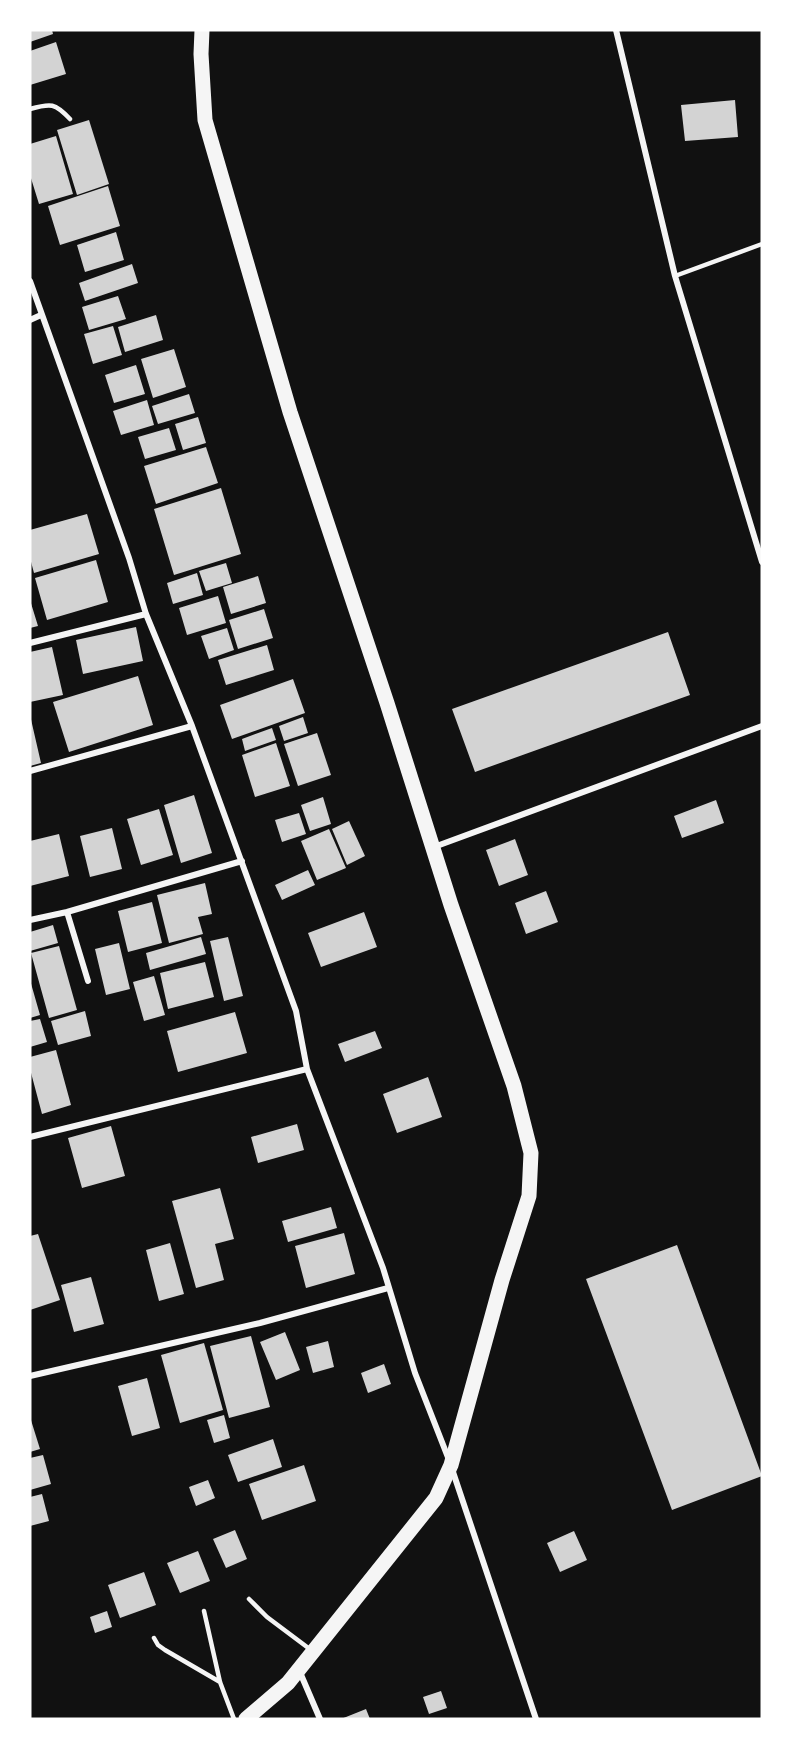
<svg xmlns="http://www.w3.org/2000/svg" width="792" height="1749" font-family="'Noto Sans',sans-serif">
	<rect width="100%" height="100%" fill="#111"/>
	<path fill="#d3d3d3" d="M 30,30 L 52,30 L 53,34 L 30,42 Z
		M 56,42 L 66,74 L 30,85 L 30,51 Z
		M 735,100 L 738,137 L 685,141 L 681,105 Z
		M 89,120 L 109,184 L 77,195 L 57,130 Z
		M 56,136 L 73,194 L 39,204 L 30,175 L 30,144 Z
		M 108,186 L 120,226 L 60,245 L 48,206 Z
		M 116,232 L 124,260 L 85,272 L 77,245 Z
		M 132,264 L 138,283 L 85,301 L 79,283 Z
		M 118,296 L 126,319 L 89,330 L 82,307 Z
		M 156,315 L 163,340 L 125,352 L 118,327 Z
		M 113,326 L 122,355 L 93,364 L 84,334 Z
		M 174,349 L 186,387 L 153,398 L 141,359 Z
		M 136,365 L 145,394 L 114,403 L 105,375 Z
		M 189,394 L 195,413 L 158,424 L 152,406 Z
		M 147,400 L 154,425 L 121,435 L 113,411 Z
		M 198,417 L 206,443 L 183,450 L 175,424 Z
		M 169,428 L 176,450 L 145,459 L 138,437 Z
		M 206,447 L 218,483 L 156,504 L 144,466 Z
		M 221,488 L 241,554 L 174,575 L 154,509 Z
		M 87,514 L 99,554 L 34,573 L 30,558 L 30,530 Z
		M 96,560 L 108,602 L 47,620 L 35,578 Z
		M 226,563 L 232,583 L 206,591 L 199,571 Z
		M 197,573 L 203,595 L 173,604 L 167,583 Z
		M 258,576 L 266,603 L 231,614 L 223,587 Z
		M 218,596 L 226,623 L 187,635 L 179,608 Z
		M 30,600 L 38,626 L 30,628 Z
		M 264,609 L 273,638 L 238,649 L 229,620 Z
		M 136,627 L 143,661 L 83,674 L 76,640 Z
		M 227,628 L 234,650 L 209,659 L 201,636 Z
		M 668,632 L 690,695 L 475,772 L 452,709 Z
		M 267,645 L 274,670 L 226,685 L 218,660 Z
		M 52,647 L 63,695 L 30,702 L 30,652 Z
		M 138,676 L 153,725 L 69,752 L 53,702 Z
		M 293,679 L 305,713 L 232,739 L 220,705 Z
		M 30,715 L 41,763 L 30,766 Z
		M 303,717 L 308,733 L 284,741 L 279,726 Z
		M 272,728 L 276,740 L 245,751 L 242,739 Z
		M 317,733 L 331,775 L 298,786 L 284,744 Z
		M 276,743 L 290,786 L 255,797 L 242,755 Z
		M 194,795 L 212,853 L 181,863 L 164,805 Z
		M 323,797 L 331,824 L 310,831 L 301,805 Z
		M 716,800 L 724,823 L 682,838 L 674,816 Z
		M 159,809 L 173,855 L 141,865 L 127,819 Z
		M 299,813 L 306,834 L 282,842 L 275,820 Z
		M 349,821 L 365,856 L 347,865 L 332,829 Z
		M 112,828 L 122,869 L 90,877 L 80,836 Z
		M 329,829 L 346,868 L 317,880 L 301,841 Z
		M 59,834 L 69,876 L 30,886 L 30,841 Z
		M 515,839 L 528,875 L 499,886 L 486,850 Z
		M 308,870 L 315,885 L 282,900 L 275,885 Z
		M 205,883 L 212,914 L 198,917 L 203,934 L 169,943 L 157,895 Z
		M 546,891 L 558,922 L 526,934 L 515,903 Z
		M 152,902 L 162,943 L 128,952 L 118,911 Z
		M 364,912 L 377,947 L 321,967 L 308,933 Z
		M 53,925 L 58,943 L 30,951 L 30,932 Z
		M 201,937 L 206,954 L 150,970 L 146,953 Z
		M 228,937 L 243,996 L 224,1001 L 210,941 Z
		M 119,943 L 130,989 L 106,995 L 95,949 Z
		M 59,946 L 77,1010 L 49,1018 L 31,953 Z
		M 205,962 L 214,997 L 168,1009 L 160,973 Z
		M 154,976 L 165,1015 L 144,1021 L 133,982 Z
		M 30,980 L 40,1015 L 30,1018 Z
		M 85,1011 L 91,1036 L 58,1045 L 51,1021 Z
		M 235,1012 L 247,1053 L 178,1072 L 167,1031 Z
		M 40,1019 L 47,1042 L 30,1047 L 30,1021 Z
		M 375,1031 L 382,1048 L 345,1062 L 338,1044 Z
		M 56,1050 L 71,1105 L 42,1114 L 30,1069 L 30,1057 Z
		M 428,1077 L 442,1117 L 397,1133 L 383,1094 Z
		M 297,1124 L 304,1150 L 258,1163 L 251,1137 Z
		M 111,1126 L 125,1176 L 82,1188 L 68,1138 Z
		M 220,1188 L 234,1239 L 215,1244 L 224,1280 L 196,1288 L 172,1201 Z
		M 331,1207 L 337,1228 L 288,1242 L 282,1221 Z
		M 344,1233 L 355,1274 L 306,1288 L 295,1246 Z
		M 38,1234 L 60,1300 L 30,1310 L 30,1236 Z
		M 170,1243 L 184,1294 L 159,1301 L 146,1250 Z
		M 677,1245 L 762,1476 L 672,1510 L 586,1279 Z
		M 91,1277 L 104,1324 L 74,1332 L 61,1285 Z
		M 285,1332 L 300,1370 L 276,1380 L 260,1342 Z
		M 251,1336 L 270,1407 L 229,1418 L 210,1346 Z
		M 328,1341 L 334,1367 L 313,1373 L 306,1347 Z
		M 204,1343 L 223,1410 L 180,1423 L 161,1355 Z
		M 384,1364 L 391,1384 L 368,1393 L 361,1373 Z
		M 147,1378 L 160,1428 L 132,1436 L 118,1386 Z
		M 224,1415 L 230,1438 L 214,1443 L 207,1420 Z
		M 30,1417 L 40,1449 L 30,1452 Z
		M 273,1439 L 282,1467 L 238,1482 L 228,1455 Z
		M 43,1455 L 51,1484 L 30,1490 L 30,1458 Z
		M 304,1465 L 316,1501 L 262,1520 L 249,1484 Z
		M 208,1480 L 215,1498 L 196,1506 L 189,1487 Z
		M 42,1494 L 49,1521 L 30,1526 L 30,1497 Z
		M 235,1530 L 247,1559 L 226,1568 L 213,1539 Z
		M 574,1531 L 587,1560 L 560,1572 L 547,1543 Z
		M 198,1551 L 210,1581 L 180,1593 L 167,1563 Z
		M 144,1572 L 156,1605 L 120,1618 L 108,1585 Z
		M 107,1611 L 112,1627 L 95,1633 L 90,1617 Z
		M 441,1691 L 447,1708 L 429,1714 L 423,1697 Z
		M 366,1709 L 370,1719 L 341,1719 Z"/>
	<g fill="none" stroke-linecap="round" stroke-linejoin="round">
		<path stroke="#f5f5f5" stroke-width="4.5" d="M 30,109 C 51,103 55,103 70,119
			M 675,276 L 762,244
			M 249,1599 L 267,1617 L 311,1650
			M 204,1611 L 220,1682 L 234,1719
			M 154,1638 L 158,1645 L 165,1650 L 220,1682"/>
		<path stroke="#f5f5f5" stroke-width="6" d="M 616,30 L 675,276 L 762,562
			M 30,281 L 129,558 L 146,614 L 192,726 L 296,1011 L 307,1069 L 383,1268 L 415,1373 L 449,1460
			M 30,320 L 41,315
			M 30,643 L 146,614
			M 30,771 L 192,726
			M 434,847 L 762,726
			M 67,912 L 88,981
			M 30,920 L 67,912 L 242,861
			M 30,1137 L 307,1069
			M 30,1376 L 260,1323 L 388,1288
			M 452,1469 L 536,1719
			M 299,1670 L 320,1719"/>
		<path stroke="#f5f5f5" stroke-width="15" d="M 202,30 L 201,54 L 205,120 L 290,412 L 387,703 L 451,905 L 514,1086 L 531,1153 L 529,1196 L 502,1280 L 451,1465 L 436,1498 L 288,1683 L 246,1719"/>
	</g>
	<rect width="792" height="1749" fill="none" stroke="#ffffff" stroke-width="63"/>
</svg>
